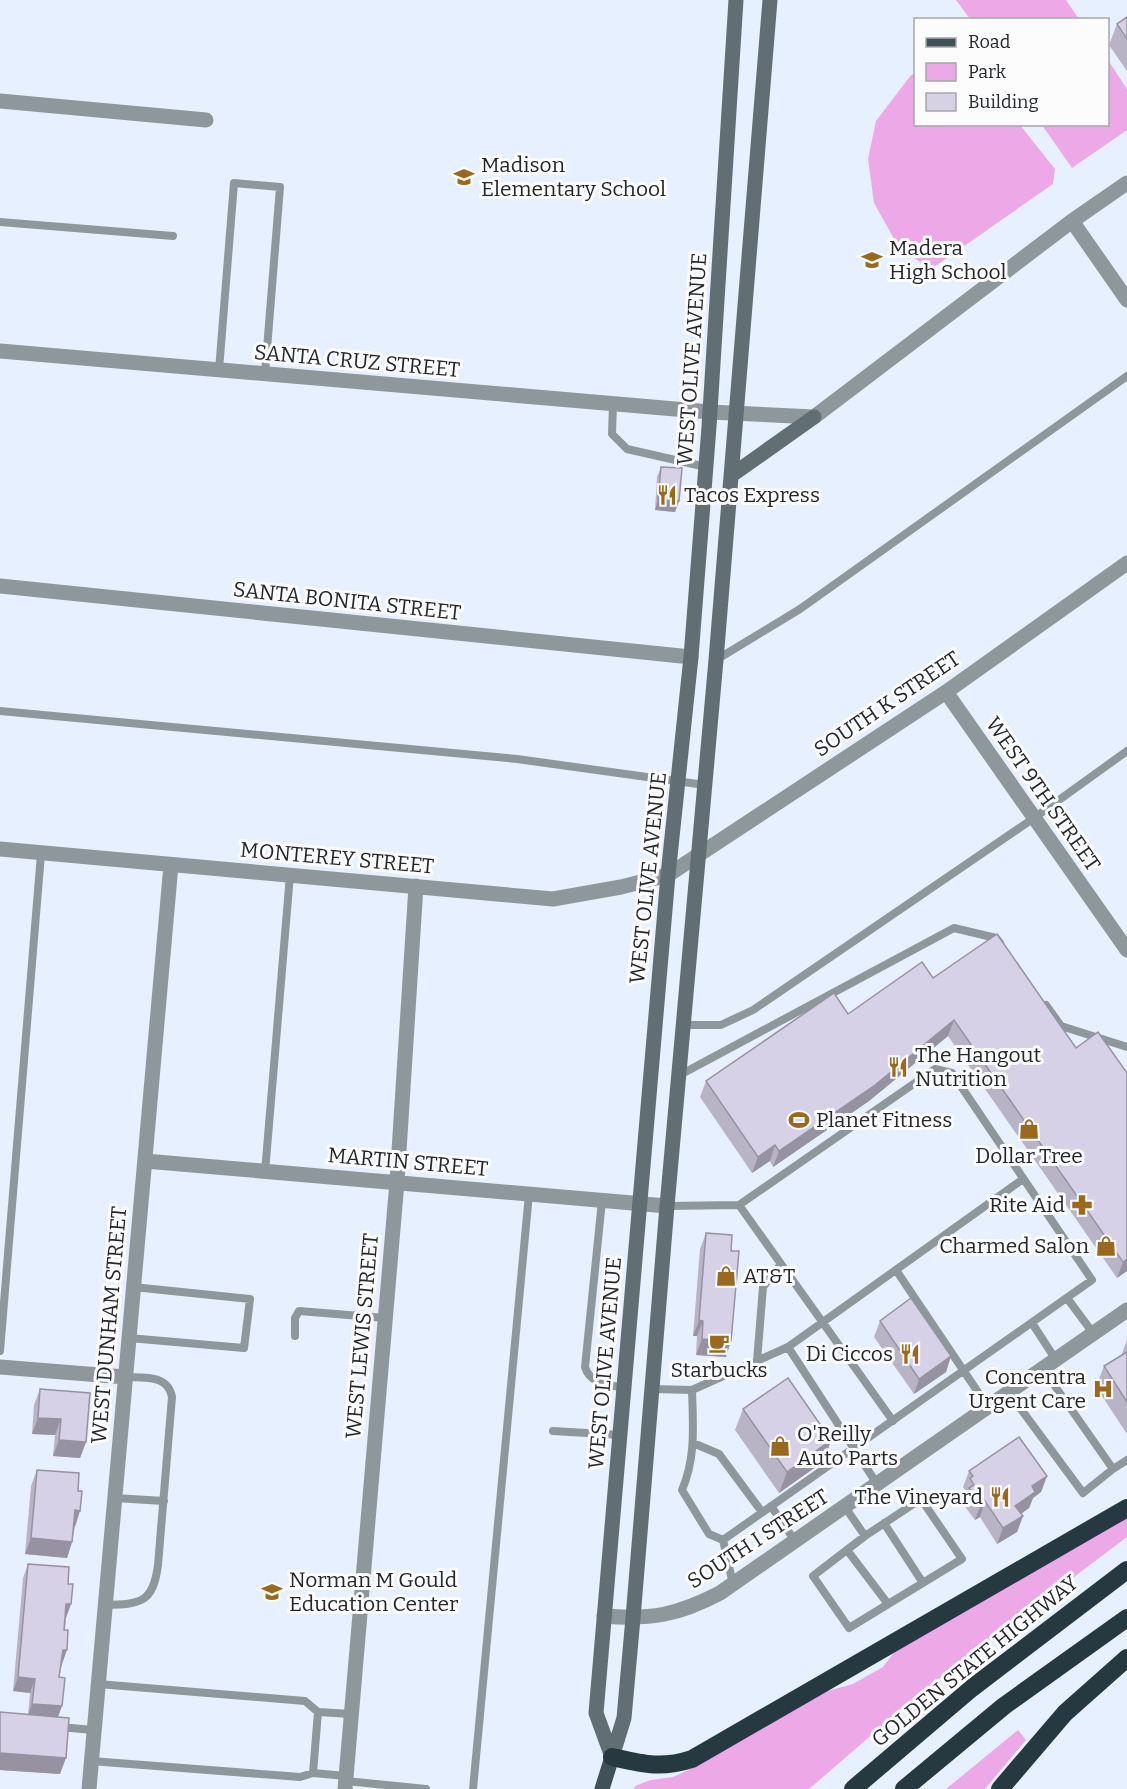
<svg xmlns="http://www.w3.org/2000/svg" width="1127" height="1789" font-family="Bitter,serif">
	<rect width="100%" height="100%" fill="#e7f0ff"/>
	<path fill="#eda9e7" d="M 956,0 L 1066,0 L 1079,19 L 970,19 Z
		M 1108,60 L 1127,89 L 1127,130 L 1072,168 L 1042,125 L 1108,124 Z
		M 915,74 L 916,124 L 1020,125 L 1055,169 L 1053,184 L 930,270 L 897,244 L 874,203 L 868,159 L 876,121 L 911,75 Z
		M 1127,1516 L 1127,1537 L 924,1690 L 809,1789 L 634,1789 L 635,1786 L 651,1780 L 673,1777 L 697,1766 L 820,1693 L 853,1684 L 883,1667 L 895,1651 Z
		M 1018,1730 L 1026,1740 L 985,1789 L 946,1789 Z"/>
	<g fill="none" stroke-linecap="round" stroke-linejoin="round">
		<path stroke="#8e989c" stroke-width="8" d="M 0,222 L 173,236
			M 219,370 L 234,183 L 280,187 L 265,374
			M 613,404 L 612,434 L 627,449 L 706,467
			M 716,660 L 800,609 L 1127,376
			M 0,711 L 517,759 L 705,785
			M 1046,1005 L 1061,1026 L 1127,1047
			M 683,1025 L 721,1025 L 753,1010 L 1034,818 L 1127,751
			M 678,1076 L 954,928 L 996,938 L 1000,943
			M 265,1172 L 290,875
			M 602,1201 L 585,1367 C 590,1384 609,1385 625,1388
			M 739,1205 L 893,1421
			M 667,1206 L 739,1205 L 935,1069 L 952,1073 L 1092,1280 L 723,1540
			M 896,1270 L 988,1407
			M 1067,1298 L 1093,1333
			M 1032,1323 L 1056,1360
			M 295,1336 L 295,1318 L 299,1311 L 385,1318
			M 129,1338 L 244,1348 L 250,1299 L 133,1287
			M 788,1347 L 877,1484
			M 0,1351 L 41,854
			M 757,1361 L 763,1287 L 781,1264
			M 652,1389 L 692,1390 L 788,1347 L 1023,1179
			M 692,1390 C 693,1425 696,1458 682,1490 L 709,1534 L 723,1540
			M 1009,1393 L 1083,1493 L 1113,1469 L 1043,1369
			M 553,1431 L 620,1435
			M 693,1443 L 719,1454 L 762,1512
			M 1113,1469 L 1127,1460
			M 115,1498 L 164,1501
			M 771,1506 L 795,1541
			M 845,1507 L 865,1536 L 921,1499 L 962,1559 L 849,1628 L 813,1576 L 865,1536
			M 884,1523 L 923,1583
			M 723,1540 L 733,1584
			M 847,1550 L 888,1604
			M 105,1605 C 141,1604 153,1603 158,1565 L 172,1397 C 168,1374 144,1378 125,1377
			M 98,1684 L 305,1701 L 318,1712
			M 59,1727 L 94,1730
			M 91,1761 L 300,1777 L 313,1773
			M 346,1776 L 313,1773 L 318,1712 L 351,1714
			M 346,1781 L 426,1789
			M 473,1789 L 529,1194"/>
		<path stroke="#8e989c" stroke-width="15" d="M 0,101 L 206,120
			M 1072,221 L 1127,300
			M 0,351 L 710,412 L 814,417 L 1072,221 L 1127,183
			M 0,586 L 691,657
			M 946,692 L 1127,950
			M 0,849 L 553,899 L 621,887 L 668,875 L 946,692 L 1127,563
			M 145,1161 L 667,1206
			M 0,1367 L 125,1377
			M 89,1789 L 171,865
			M 345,1789 L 397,1182 L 416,886"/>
		<path stroke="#8e989c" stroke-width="15" d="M 604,1616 C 651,1620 678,1615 720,1593 L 1127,1310"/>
		<path stroke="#616e74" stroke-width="15" d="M 732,475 L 814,417
			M 612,1757 L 596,1713 L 668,875 L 691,657 L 709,427 L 736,0
			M 612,1757 L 624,1718 L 633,1618 L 667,1206 L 716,660 L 770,0"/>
		<path stroke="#415158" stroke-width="15" d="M 602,1789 L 612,1757"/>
		<path stroke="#263941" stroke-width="18" d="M 612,1757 C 643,1764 661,1769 692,1759 L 1127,1508
			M 853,1789 L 972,1688 L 1127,1570
			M 904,1789 L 1004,1706 L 1127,1618
			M 1000,1789 L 1065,1713 L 1127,1658"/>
	</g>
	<path fill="#b8b4c6" d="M 1127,17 L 1127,71 L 1109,45 L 1117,24 Z
		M 661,467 L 679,501 L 675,512 L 655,510 L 657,477 Z
		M 933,978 L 1076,1048 L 1127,1271 L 1117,1278 L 948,1036 L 869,1101 L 773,1167 L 770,1161 L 752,1173 L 700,1097 L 706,1081 L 848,1014 Z
		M 706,1233 L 731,1251 L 726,1357 L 696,1355 L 697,1336 L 693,1336 L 700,1249 Z
		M 880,1321 L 951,1356 L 946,1372 L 914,1394 L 874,1337 Z
		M 1127,1340 L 1127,1434 L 1096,1387 L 1104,1366 L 1121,1356 Z
		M 40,1389 L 86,1442 L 80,1458 L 53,1456 L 55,1435 L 32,1434 L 34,1405 Z
		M 743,1409 L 831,1440 L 824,1461 L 779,1493 L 735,1430 Z
		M 37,1470 L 75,1527 L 72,1542 L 67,1558 L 25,1554 L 31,1486 Z
		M 969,1471 L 1047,1476 L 1041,1492 L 1033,1498 L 1029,1508 L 1021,1514 L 1023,1516 L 1017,1532 L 997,1544 L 980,1517 L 975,1520 L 963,1504 L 966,1497 L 964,1494 L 965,1490 L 963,1487 Z
		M 28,1564 L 66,1618 L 62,1664 L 59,1677 L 58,1717 L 60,1774 L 0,1770 L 0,1712 L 28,1715 L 30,1693 L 13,1691 L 23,1578 Z"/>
	<path fill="#9692a1" d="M 658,499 L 679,501 L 675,512 L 655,510 Z
		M 954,1020 L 948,1036 L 869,1101 L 773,1167 L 779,1151 Z
		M 775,1145 L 770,1161 L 752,1173 L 758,1157 Z
		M 1127,1259 L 1127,1271 L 1117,1278 L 1123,1262 Z
		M 699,1320 L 703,1321 L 697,1336 L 693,1336 Z
		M 702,1339 L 731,1341 L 726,1357 L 696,1355 Z
		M 951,1356 L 946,1372 L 914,1394 L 919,1379 Z
		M 38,1418 L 61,1419 L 55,1435 L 32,1434 Z
		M 59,1440 L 86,1442 L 80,1458 L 53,1456 Z
		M 831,1440 L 824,1461 L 779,1493 L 787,1472 Z
		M 1047,1476 L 1041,1492 L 1033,1498 L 1029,1508 L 1010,1522 L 1015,1506 L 1032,1486 Z
		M 985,1501 L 980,1517 L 975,1520 L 981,1504 Z
		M 75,1510 L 80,1511 L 75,1527 L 69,1526 Z
		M 1023,1516 L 1017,1532 L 997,1544 L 1003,1528 Z
		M 31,1538 L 72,1542 L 67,1558 L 25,1554 Z
		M 66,1604 L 71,1604 L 66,1618 L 61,1618 Z
		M 63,1650 L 67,1650 L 62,1664 L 57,1664 Z
		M 18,1677 L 35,1679 L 30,1693 L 13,1691 Z
		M 32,1704 L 62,1706 L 57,1720 L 27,1718 Z
		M 0,1753 L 66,1758 L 60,1774 L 0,1770 Z"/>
	<path fill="#d6d1e6" stroke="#9692a1" stroke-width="1.5" d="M 1127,17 L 1127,39 L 1117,24 Z
		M 661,467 L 682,468 L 679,501 L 658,499 Z
		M 997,934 L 1076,1048 L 1098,1032 L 1127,1073 L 1127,1259 L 1123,1262 L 954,1020 L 875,1085 L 779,1151 L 775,1145 L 758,1157 L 706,1081 L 834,993 L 848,1014 L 922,962 L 933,978 Z
		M 706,1233 L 732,1235 L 731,1251 L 739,1251 L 731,1341 L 702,1339 L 703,1321 L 699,1320 Z
		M 911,1298 L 951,1356 L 919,1379 L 880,1321 Z
		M 1127,1352 L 1127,1402 L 1104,1366 Z
		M 788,1378 L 831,1440 L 787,1472 L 743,1409 Z
		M 40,1389 L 90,1393 L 86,1442 L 59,1440 L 61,1419 L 38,1418 Z
		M 1019,1437 L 1047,1476 L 1032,1486 L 1035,1492 L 1015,1506 L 1023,1516 L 1003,1528 L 985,1501 L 981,1504 L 969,1488 L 974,1485 L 970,1478 L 973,1476 L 969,1471 Z
		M 37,1470 L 79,1473 L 78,1491 L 82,1491 L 80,1511 L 75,1510 L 72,1542 L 31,1538 Z
		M 28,1564 L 69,1567 L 68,1584 L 73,1584 L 71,1604 L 66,1604 L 64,1630 L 68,1630 L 67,1650 L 63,1650 L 59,1677 L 65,1678 L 62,1706 L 32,1704 L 35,1679 L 18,1677 Z
		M 0,1712 L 69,1718 L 66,1758 L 0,1753 Z"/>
	<defs>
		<g id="school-bare" transform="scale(1.62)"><path d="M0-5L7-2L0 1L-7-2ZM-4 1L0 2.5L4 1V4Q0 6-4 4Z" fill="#9b691d" stroke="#fcfcfc" stroke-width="2.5" paint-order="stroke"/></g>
		<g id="restaurant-bare" transform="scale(1.62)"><path d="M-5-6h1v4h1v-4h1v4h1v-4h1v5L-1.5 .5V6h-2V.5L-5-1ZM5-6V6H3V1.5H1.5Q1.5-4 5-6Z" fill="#9b691d" stroke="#fcfcfc" stroke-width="2.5" paint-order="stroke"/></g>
		<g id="stadium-bare" transform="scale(1.62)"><path d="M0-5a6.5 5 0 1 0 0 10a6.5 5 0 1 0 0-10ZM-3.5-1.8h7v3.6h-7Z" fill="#9b691d" stroke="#fcfcfc" stroke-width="2.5" paint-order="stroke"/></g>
		<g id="shop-bare" transform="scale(1.62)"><path d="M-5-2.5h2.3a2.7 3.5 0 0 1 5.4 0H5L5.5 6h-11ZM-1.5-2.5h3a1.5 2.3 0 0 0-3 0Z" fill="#9b691d" stroke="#fcfcfc" stroke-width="2.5" paint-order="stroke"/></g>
		<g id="pharmacy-bare" transform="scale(1.62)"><path d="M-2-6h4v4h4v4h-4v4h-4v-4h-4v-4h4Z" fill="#9b691d" stroke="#fcfcfc" stroke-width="2.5" paint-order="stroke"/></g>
		<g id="cafe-bare" transform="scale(1.62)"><path d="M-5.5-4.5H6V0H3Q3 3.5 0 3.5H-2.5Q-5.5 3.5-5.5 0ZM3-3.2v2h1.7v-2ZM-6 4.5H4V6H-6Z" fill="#9b691d" stroke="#fcfcfc" stroke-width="2.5" paint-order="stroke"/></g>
		<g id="hospital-bare" transform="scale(1.62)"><path d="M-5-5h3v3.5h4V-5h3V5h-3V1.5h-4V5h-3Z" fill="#9b691d" stroke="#fcfcfc" stroke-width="2.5" paint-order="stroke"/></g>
	</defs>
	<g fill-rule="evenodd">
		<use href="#school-bare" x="464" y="177"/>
		<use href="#school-bare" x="872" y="260"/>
		<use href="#restaurant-bare" x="667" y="495"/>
		<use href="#restaurant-bare" x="898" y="1067"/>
		<use href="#stadium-bare" x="799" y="1120"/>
		<use href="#shop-bare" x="1029" y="1129"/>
		<use href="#pharmacy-bare" x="1082" y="1205"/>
		<use href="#shop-bare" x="1106" y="1246"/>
		<use href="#shop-bare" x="726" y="1276"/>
		<use href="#cafe-bare" x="719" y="1343"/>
		<use href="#restaurant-bare" x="910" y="1354"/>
		<use href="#hospital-bare" x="1103" y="1389"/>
		<use href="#shop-bare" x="780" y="1446"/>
		<use href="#restaurant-bare" x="1000" y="1497"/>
		<use href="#school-bare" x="272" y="1592"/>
	</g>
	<g text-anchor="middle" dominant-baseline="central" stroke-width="6" stroke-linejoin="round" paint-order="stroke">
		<g font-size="21" fill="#23272e" stroke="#fcfcfc" text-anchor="start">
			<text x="481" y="165">Madison<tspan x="481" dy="24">Elementary School</tspan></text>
			<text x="889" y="248">Madera<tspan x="889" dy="24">High School</tspan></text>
			<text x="684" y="495">Tacos Express</text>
			<text x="915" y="1055">The Hangout<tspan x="915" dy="24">Nutrition</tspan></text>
			<text x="816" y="1120">Planet Fitness</text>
			<text x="1029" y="1156" text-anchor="middle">Dollar Tree</text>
			<text x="1065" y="1205" text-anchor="end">Rite Aid</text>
			<text x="1089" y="1246" text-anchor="end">Charmed Salon</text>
			<text x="743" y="1276">AT&amp;T</text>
			<text x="893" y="1354" text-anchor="end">Di Ciccos</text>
			<text x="719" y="1370" text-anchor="middle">Starbucks</text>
			<text x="1086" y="1377" text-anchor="end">Concentra<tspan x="1086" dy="24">Urgent Care</tspan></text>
			<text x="797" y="1434">O'Reilly<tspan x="797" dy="24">Auto Parts</tspan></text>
			<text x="983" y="1497" text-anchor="end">The Vineyard</text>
			<text x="289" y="1580">Norman M Gould<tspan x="289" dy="24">Education Center</tspan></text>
		</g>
		<g font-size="21" fill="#23272e" stroke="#fcfcfc">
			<text transform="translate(692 359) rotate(-86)">WEST OLIVE AVENUE</text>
			<text transform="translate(357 361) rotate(5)">SANTA CRUZ STREET</text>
			<text transform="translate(347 601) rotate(6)">SANTA BONITA STREET</text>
			<text transform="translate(887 704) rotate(-34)">SOUTH K STREET</text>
			<text transform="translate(1043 794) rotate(55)">WEST 9TH STREET</text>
			<text transform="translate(337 858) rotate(5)">MONTEREY STREET</text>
			<text transform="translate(648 878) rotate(-84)">WEST OLIVE AVENUE</text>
			<text transform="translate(408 1162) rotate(5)">MARTIN STREET</text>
			<text transform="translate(109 1325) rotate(-85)">WEST DUNHAM STREET</text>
			<text transform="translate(362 1336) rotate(-85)">WEST LEWIS STREET</text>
			<text transform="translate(605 1363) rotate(-85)">WEST OLIVE AVENUE</text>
			<text transform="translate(758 1539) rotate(-33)">SOUTH I STREET</text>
			<text transform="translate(975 1661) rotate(-39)">GOLDEN STATE HIGHWAY</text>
		</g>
	</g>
	<rect x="914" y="18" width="195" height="108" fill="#fcfcfc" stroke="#a5a7aa" stroke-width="1.5"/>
	<rect x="926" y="38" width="30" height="9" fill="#415158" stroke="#a5a7aa" stroke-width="1.5"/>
	<text x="968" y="48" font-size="18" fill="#23272e">Road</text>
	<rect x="926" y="63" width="30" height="18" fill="#eda9e7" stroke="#a5a7aa" stroke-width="1.5"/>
	<text x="968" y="78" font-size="18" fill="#23272e">Park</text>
	<rect x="926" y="93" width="30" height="18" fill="#d6d1e6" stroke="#a5a7aa" stroke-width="1.5"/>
	<text x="968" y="108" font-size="18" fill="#23272e">Building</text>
</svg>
